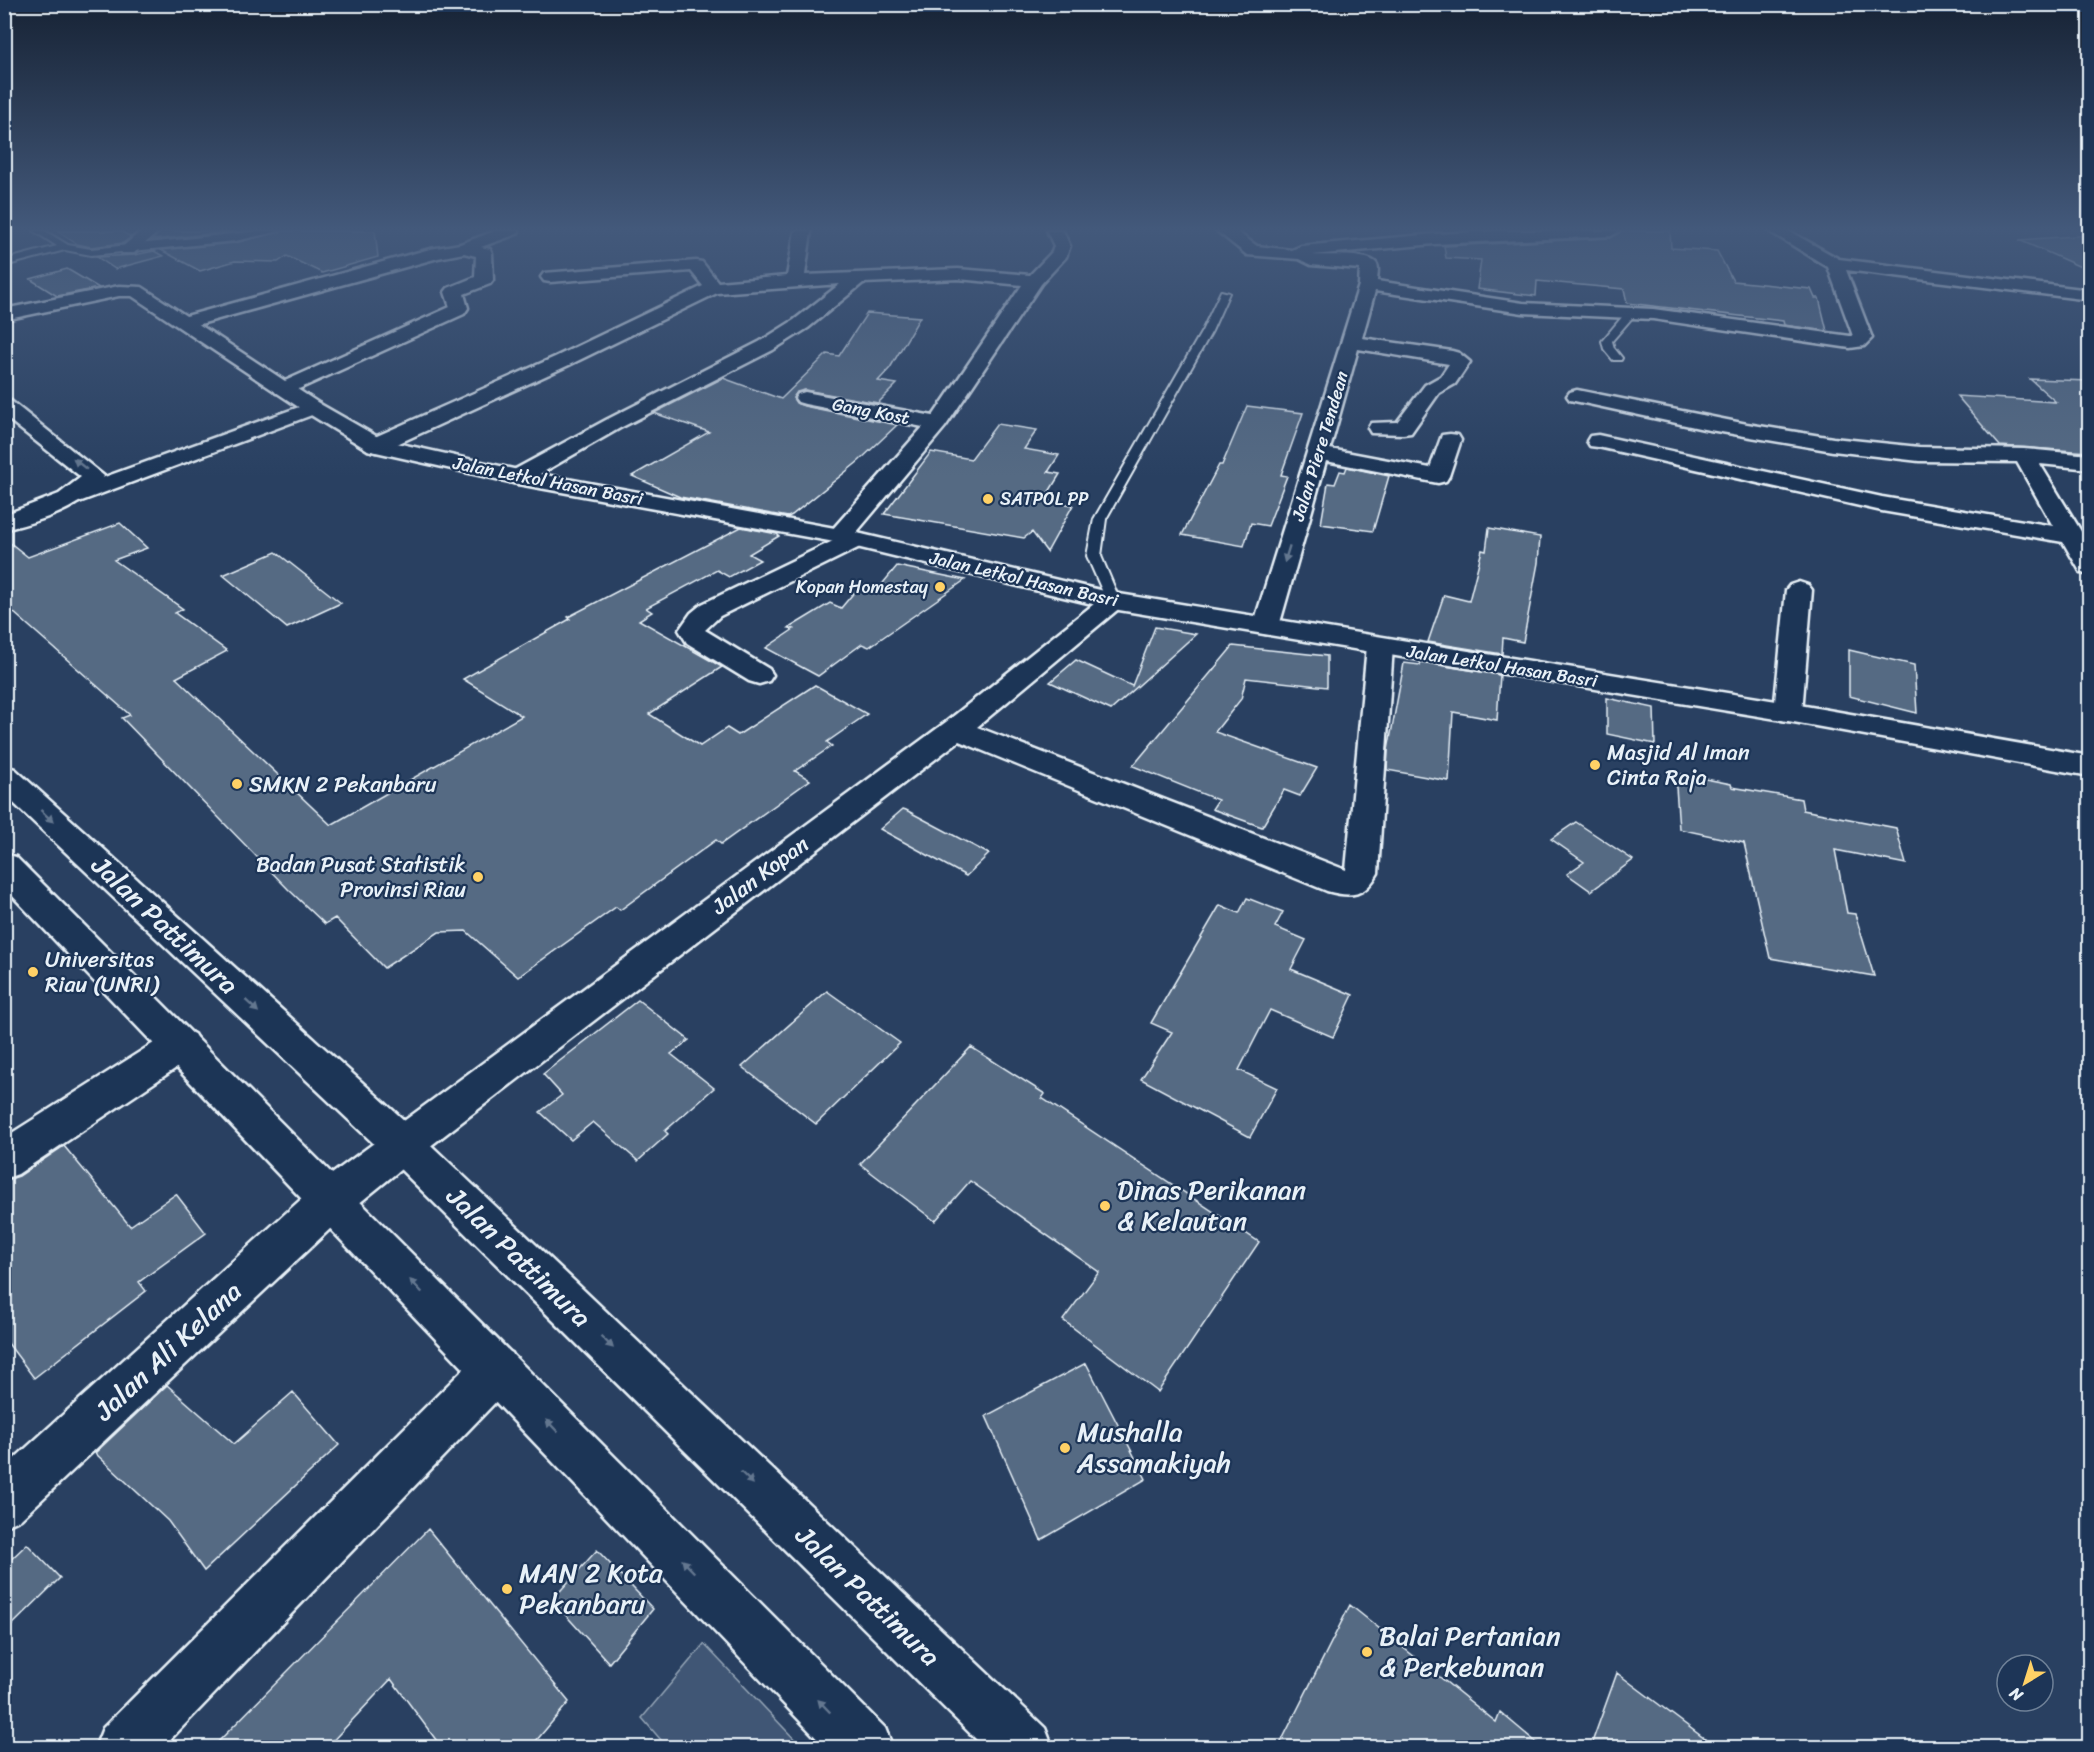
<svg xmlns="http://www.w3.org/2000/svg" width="2094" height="1752" font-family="Sriracha,sans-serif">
	<rect width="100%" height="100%" fill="#294061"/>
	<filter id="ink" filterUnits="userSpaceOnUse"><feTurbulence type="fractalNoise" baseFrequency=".0167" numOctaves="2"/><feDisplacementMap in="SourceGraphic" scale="12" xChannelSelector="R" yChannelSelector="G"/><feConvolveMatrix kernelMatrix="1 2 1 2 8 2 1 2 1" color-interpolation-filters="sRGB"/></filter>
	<g filter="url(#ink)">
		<path fill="#415774" stroke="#94a4b6" stroke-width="1.5" d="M 704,1644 L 802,1747 L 667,1747 L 642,1718 Z"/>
		<path fill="#556a83" stroke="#e8f1f8" stroke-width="1.5" d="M 57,231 L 121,231 L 131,237 L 123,243 L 91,247 L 77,244 Z
			M 161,231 L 235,231 L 152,240 Z
			M 282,231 L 375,231 L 378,257 L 322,273 L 287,256 L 278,262 L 235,261 L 200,271 L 161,250 L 235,243 Z
			M 1621,231 L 1670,231 L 1671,248 L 1717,251 L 1733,281 L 1811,289 L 1815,298 L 1819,298 L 1827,331 L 1784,325 L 1783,321 L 1627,303 L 1624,289 L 1537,281 L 1536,296 L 1477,289 L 1481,260 L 1446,258 L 1444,246 L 1611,238 Z
			M 2090,235 L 2090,271 L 2019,240 Z
			M 154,251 L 163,256 L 115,269 L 97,257 L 134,255 Z
			M 67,269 L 99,288 L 57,296 L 30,279 Z
			M 867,313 L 920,317 L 890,368 L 878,381 L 897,384 L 878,403 L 805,390 L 797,392 L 793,398 L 796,403 L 804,406 L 897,425 L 859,461 L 792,515 L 788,517 L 680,497 L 632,476 L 709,432 L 654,413 L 723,378 L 781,399 L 827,354 L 839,356 Z
			M 2030,379 L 2090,381 L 2090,452 L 2000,446 L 1957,396 L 2056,402 Z
			M 1247,406 L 1303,413 L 1281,475 L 1287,476 L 1268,526 L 1251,523 L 1244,546 L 1182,535 L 1219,465 L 1222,465 Z
			M 997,424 L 1037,430 L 1024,449 L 1059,455 L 1048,472 L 1060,474 L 1044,500 L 1073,505 L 1047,552 L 1032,532 L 1024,538 L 884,514 L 931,452 L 971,459 Z
			M 1347,467 L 1389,476 L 1373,531 L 1321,524 L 1328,483 L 1335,484 L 1340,471 L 1345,472 Z
			M 120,523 L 147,548 L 114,560 L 183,609 L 175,613 L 227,651 L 176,678 L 331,825 L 522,716 L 463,679 L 570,619 L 568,617 L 741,527 L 777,534 L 779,536 L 749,554 L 760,560 L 729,577 L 717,570 L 646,608 L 652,612 L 639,620 L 722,667 L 649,714 L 700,746 L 727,728 L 738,735 L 815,685 L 867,714 L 827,742 L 832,746 L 795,771 L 810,780 L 721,844 L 716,840 L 620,910 L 616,907 L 518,977 L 466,931 L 439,932 L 384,968 L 335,918 L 325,924 L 288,889 L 122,718 L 130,715 L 4,604 L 4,538 L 28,557 Z
			M 1489,528 L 1540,537 L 1538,563 L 1523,642 L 1503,638 L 1502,654 L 1428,642 L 1444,595 L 1469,601 L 1482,550 L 1486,551 Z
			M 276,552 L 341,603 L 287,628 L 223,575 Z
			M 897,566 L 965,580 L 869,647 L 862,644 L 818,676 L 766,648 L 794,629 L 789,628 L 830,603 L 841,608 L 861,584 L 879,588 Z
			M 1155,627 L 1196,634 L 1111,710 L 1050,682 L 1076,660 L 1132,686 Z
			M 1233,646 L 1327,656 L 1327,687 L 1246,678 L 1241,699 L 1215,732 L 1317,768 L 1300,796 L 1284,790 L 1262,827 L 1212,809 L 1218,800 L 1133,766 Z
			M 1849,650 L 1914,665 L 1917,713 L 1849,696 Z
			M 1421,662 L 1500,675 L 1497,720 L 1453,712 L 1449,781 L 1387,770 L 1388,750 L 1404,663 L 1420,665 Z
			M 1607,698 L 1654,708 L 1655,744 L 1607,734 Z
			M 1675,773 L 1731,784 L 1732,787 L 1801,799 L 1803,810 L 1896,828 L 1906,864 L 1835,850 L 1847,913 L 1855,914 L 1874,976 L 1770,958 L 1744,843 L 1679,829 Z
			M 903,809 L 906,810 L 989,854 L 966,876 L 880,829 Z
			M 1576,822 L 1633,860 L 1591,891 L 1567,874 L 1584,862 L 1551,839 Z
			M 1247,898 L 1283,912 L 1275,927 L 1306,940 L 1291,969 L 1353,995 L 1333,1037 L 1270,1010 L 1239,1070 L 1277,1088 L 1250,1137 L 1141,1079 L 1172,1032 L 1151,1023 L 1220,905 L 1239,913 Z
			M 827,991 L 900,1043 L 816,1124 L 742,1067 Z
			M 638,1000 L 689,1040 L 671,1054 L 714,1088 L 665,1131 L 668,1134 L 638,1161 L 593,1122 L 571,1140 L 540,1112 L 562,1095 L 543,1074 Z
			M 971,1047 L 1045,1094 L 1042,1098 L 1259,1242 L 1158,1392 L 1063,1320 L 1099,1272 L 970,1181 L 935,1221 L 860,1164 Z
			M 64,1146 L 130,1226 L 176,1194 L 206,1233 L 139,1282 L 146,1291 L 34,1378 L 4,1338 L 4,1181 L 19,1176 Z
			M 1086,1363 L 1146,1479 L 1041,1540 L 986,1416 Z
			M 167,1385 L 234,1444 L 293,1392 L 339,1445 L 204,1571 L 168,1521 L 95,1453 Z
			M 428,1529 L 569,1702 L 530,1748 L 442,1748 L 391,1679 L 326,1748 L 212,1748 Z
			M 27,1544 L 60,1578 L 4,1633 L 4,1566 Z
			M 597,1550 L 653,1609 L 609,1663 L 552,1600 Z
			M 1350,1605 L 1496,1722 L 1500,1712 L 1543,1748 L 1278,1748 Z
			M 1617,1673 L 1717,1748 L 1590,1748 Z"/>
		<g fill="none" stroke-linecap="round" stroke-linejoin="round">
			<g stroke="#e8f1f8" stroke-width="4">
				<path id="lane" d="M 34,231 L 45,231 L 68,245 L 91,249 L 259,231 L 280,231 L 235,241 L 91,255 L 65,250 L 4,266 L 4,260 L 57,246 Z
					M 1221,291 L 1229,293 L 1212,331 L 1106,519 L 1101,556 L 1120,601 L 1118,604 L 1108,604 L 1087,556 L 1094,519 L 1202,331 Z
					M 1628,310 L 1637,312 L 1612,341 L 1614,348 L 1622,358 L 1621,360 L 1613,360 L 1604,349 L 1602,341 Z"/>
			</g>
			<g stroke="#e8f1f8" stroke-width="5">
				<path id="street" d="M 141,231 L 159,231 L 134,253 L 122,253 L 120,249 Z
					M 495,231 L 519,231 L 517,234 L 481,247 L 490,249 L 492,253 L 493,280 L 490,284 L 464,294 L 468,308 L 464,314 L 290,393 L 276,393 L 273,389 L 276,385 L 450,307 L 445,292 L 448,288 L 475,277 L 476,256 L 464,253 L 438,258 L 186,328 L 179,326 L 177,322 L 179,318 L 430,249 L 460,244 Z
					M 795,231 L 811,231 L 805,275 L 958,269 L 1030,275 L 1052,252 L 1054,246 L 1047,231 L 1063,231 L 1070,246 L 1066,257 L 1041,284 L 945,427 L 856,533 L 864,535 L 867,540 L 864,545 L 720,616 L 705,630 L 769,669 L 773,675 L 769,681 L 759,684 L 749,681 L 687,643 L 679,630 L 691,613 L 702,604 L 833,541 L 828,536 L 831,531 L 923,427 L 805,404 L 798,402 L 795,398 L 798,394 L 805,392 L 933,416 L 1022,285 L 958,279 L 863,283 L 808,328 L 773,350 L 620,428 L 526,482 L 518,484 L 510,482 L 507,477 L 510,472 L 606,420 L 759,342 L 794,320 L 840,284 L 717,293 L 569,365 L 384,450 L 376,452 L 368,450 L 365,445 L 368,440 L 555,357 L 703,286 L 691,271 L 550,282 L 544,281 L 541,277 L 544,273 L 696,261 L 702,262 L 718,282 L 787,276 Z
					M 1217,231 L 1236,231 L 1257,246 L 1292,250 L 1301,246 L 1434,234 L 1498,231 L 1619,231 L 1611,236 L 1434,244 L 1313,255 C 1328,256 1364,253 1375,262 C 1380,266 1377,276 1377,281 L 1523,303 L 1653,309 L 1850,336 L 1853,336 L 1828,267 L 1769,231 L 1789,231 L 1839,259 L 2090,290 L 2090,300 L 1846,270 L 1872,338 L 1864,346 L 1850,348 L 1653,319 L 1523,313 L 1375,291 L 1362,338 L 1452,351 L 1459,353 L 1470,362 L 1455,384 L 1439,393 L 1411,433 L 1403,434 L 1371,433 L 1368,428 L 1371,423 L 1397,422 L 1425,385 L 1441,376 L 1449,364 L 1358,349 L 1330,449 L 1430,468 L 1442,435 L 1450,434 L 1458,435 L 1461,440 L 1449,476 L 1446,481 L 1438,483 L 1326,461 L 1279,626 L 1275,632 L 1266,634 L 1257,632 L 1253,626 L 1359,285 L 1360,269 L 1311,265 L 1299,259 L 1247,255 Z
					M 1577,390 L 1747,424 L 1833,438 L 1919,447 L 2024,449 L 2090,455 L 2090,469 L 2040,464 L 2090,546 L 2090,575 L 2081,573 L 2063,542 L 1882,511 L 1598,447 L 1590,446 L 1587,441 L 1590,436 L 1598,435 L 1882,497 L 2053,526 L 2017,462 L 1919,461 L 1833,451 L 1704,429 L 1570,400 L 1567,396 L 1570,392 Z
					M 313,402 L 320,404 L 323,408 L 320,412 L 79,502 L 71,504 L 63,502 L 59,497 L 63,492 Z
					M 1799,582 L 1808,585 L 1812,590 L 1802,712 L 1798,719 L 1788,721 L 1778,719 L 1774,712 L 1786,590 L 1790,585 Z
					M 1113,593 L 1122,596 L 1126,601 L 1122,606 L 977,727 L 1346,870 L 1367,646 L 1370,640 L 1380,638 L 1390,640 L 1393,646 L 1378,873 C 1365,896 1352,898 1327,891 L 959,741 L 416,1157 L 347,1213 L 21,1519 L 4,1527 L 4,1468 L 317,1185 L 946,722 L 1104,596 Z
					M 181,1029 L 194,1034 L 200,1045 L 194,1056 L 18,1174 L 4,1179 L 4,1138 L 168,1034 Z
					M 496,1346 L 512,1353 L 519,1369 L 512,1385 L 162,1748 L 95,1748 L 103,1728 L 480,1353 Z"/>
			</g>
			<g stroke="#e8f1f8" stroke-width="5">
				<path id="secondary" d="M 119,286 L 142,287 L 320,404 L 383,440 L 518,470 L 840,529 L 1113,593 L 1788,703 L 2090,756 L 2090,776 L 1788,721 L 1113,609 L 840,543 L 518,484 L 376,452 L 368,450 L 306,412 L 132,296 L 119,296 L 4,320 L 4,309 Z
					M 4,399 L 11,401 L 104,476 C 85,509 40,521 4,530 L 4,515 L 59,494 L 81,477 L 4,416 Z
					M 4,766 L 15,769 L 416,1131 L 1045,1728 L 1053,1748 L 985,1748 L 388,1157 L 4,794 Z
					M 4,854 L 16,857 L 885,1728 L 893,1748 L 826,1748 L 4,887 Z"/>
			</g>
			<use href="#lane" fill="#1d3557" fill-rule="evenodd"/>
			<use href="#street" fill="#1d3557" fill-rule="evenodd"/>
			<use href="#secondary" fill="#1d3557" fill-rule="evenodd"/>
		</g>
		<defs><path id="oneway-solid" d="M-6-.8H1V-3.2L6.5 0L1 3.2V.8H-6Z" transform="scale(1.5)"/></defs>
		<g fill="#64778f">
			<use href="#oneway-solid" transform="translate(80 464) rotate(-141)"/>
			<use href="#oneway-solid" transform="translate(1287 554) rotate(107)"/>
			<use href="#oneway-solid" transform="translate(47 816) rotate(43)"/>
			<use href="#oneway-solid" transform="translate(252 1006) rotate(43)"/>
			<use href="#oneway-solid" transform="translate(416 1286) rotate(-134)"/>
			<use href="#oneway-solid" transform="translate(607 1342) rotate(44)"/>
			<use href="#oneway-solid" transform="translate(552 1426) rotate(-134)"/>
			<use href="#oneway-solid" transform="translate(747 1478) rotate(44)"/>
			<use href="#oneway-solid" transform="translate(688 1566) rotate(-134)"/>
			<use href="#oneway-solid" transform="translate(824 1706) rotate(-134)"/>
		</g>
	</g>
	<linearGradient id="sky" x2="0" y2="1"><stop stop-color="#172335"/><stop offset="0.48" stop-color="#43597b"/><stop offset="1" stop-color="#43597b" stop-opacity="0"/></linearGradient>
	<rect width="2094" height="477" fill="url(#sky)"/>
	<g fill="#ffd166" stroke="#1d3557" stroke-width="2">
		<circle cx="988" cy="499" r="6"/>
		<circle cx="940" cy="587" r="6"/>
		<circle cx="1595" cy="765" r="6"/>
		<circle cx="237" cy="784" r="6"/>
		<circle cx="478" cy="877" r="6"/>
		<circle cx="33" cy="972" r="6"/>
		<circle cx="1105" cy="1206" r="6"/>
		<circle cx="1065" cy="1448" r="6"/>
		<circle cx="507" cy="1589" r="6"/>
		<circle cx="1367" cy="1652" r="6"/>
	</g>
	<g text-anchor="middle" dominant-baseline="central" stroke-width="4.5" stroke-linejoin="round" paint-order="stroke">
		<g font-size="18" fill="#e8f1f8" stroke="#1d3557">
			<text transform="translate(871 411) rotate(11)">Gang Kost</text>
			<text transform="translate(1320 446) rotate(-73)">Jalan Piere Tendean</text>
			<text transform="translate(548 481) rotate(11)">Jalan Letkol Hasan Basri</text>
			<text transform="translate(1024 579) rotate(13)">Jalan Letkol Hasan Basri</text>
			<text transform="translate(1502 666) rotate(9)">Jalan Letkol Hasan Basri</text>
		</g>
		<g font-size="18" fill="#e8f1f8" stroke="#1d3557" text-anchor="start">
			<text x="1000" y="499">SATPOL PP</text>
			<text x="928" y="587" text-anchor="end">Kopan Homestay</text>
		</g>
		<g font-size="22" fill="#e8f1f8" stroke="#1d3557" text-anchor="start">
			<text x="1607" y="752">Masjid Al Iman<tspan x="1607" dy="25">Cinta Raja</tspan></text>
			<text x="249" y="784">SMKN 2 Pekanbaru</text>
			<text x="466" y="864" text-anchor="end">Badan Pusat Statistik<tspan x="466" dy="25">Provinsi Riau</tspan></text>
			<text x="45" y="959">Universitas<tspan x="45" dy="25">Riau (UNRI)</tspan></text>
		</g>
		<g font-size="22" fill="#e8f1f8" stroke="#1d3557">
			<text transform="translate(760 875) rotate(-37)">Jalan Kopan</text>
		</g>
		<g font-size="27" fill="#e8f1f8" stroke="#1d3557">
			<text transform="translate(165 925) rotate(43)">Jalan Pattimura</text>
			<text transform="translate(519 1257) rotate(44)">Jalan Pattimura</text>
			<text transform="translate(168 1351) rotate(-43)">Jalan Ali Kelana</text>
			<text transform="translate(868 1596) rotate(44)">Jalan Pattimura</text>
		</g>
		<g font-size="27" fill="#e8f1f8" stroke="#1d3557" text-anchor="start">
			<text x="1117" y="1190">Dinas Perikanan<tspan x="1117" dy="31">&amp; Kelautan</tspan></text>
			<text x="1077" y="1432">Mushalla<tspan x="1077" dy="31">Assamakiyah</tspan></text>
			<text x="519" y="1573">MAN 2 Kota<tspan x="519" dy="31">Pekanbaru</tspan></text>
			<text x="1379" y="1636">Balai Pertanian<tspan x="1379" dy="31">&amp; Perkebunan</tspan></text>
		</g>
	</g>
	<rect width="2094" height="1752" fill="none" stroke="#1d3557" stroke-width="24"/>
	<rect x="12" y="12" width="2070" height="1728" fill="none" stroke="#e8f1f8" stroke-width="2" filter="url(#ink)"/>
	<g transform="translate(2025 1683) rotate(218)"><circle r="28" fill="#1d3557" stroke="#6e8097" stroke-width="1.5"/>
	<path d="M0-4.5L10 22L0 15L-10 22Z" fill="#ffd166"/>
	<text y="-9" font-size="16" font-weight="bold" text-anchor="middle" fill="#e8f1f8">N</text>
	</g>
</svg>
